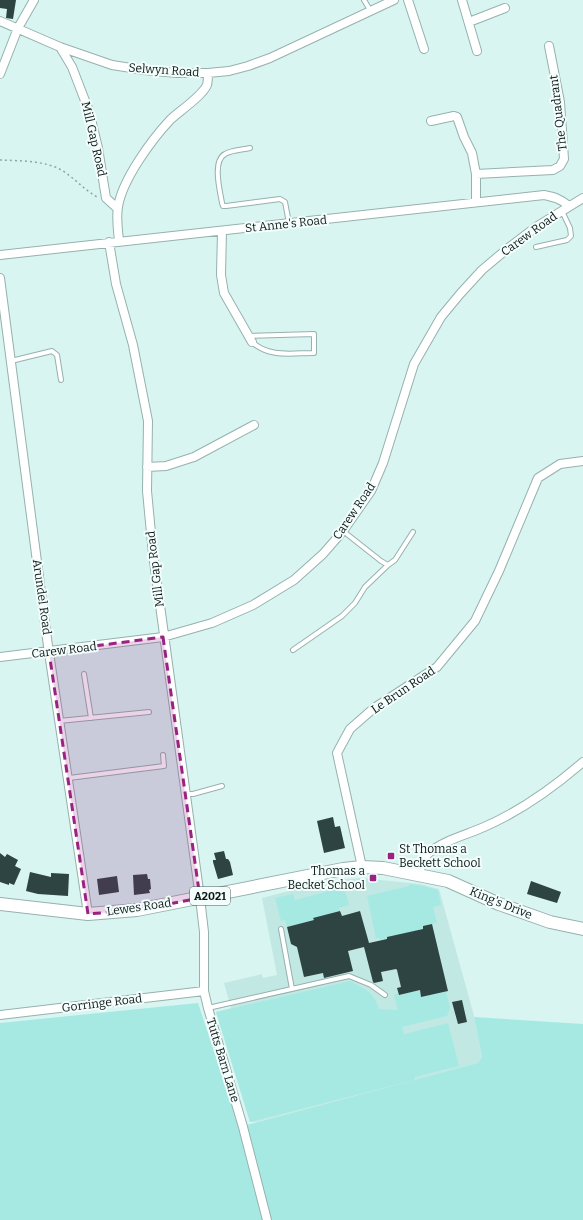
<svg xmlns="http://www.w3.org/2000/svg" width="583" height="1220" font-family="Bitter,serif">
	<rect width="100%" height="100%" fill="#d8f5f1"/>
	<path fill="#c2e8e4" d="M 361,878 L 420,884 L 439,889 L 473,1012 L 482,1057 L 478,1063 L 454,1070 L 256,1122 L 250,1122 L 216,1012 L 231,1008 L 224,983 L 262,974 L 263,978 L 277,975 L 262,898 L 327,881 Z"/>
	<path fill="#a6e9e3" d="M 409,884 L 424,886 L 438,890 L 441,905 L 433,907 L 437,923 L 423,926 L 423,929 L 380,940 L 380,938 L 376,938 L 367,896 L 409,886 Z
		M 344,887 L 349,905 L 339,908 L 340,911 L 313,918 L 314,920 L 287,927 L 285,920 L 281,921 L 275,898 L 293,894 L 295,900 Z
		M 350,981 C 366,990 373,991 379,1009 L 398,1010 L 394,995 L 398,993 L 399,995 L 420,990 L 421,997 L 446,992 L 450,1008 L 447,1016 L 402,1027 L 404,1034 L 448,1023 L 459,1066 L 415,1077 L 414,1080 L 250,1122 L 216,1012 Z
		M 198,1003 L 239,1127 L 478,1063 L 482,1057 L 474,1017 L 583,1024 L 583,1220 L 0,1220 L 0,1023 Z"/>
	<path fill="#2d4442" d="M 0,0 L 16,0 L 13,19 L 6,18 L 7,9 L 0,8 Z
		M 333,817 L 335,827 L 340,826 L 345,848 L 324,853 L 317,821 Z
		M 224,851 L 226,859 L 228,859 L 230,862 L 233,875 L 218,879 L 213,862 L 213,860 L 216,860 L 214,853 Z
		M 0,853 L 5,857 L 7,854 L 18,860 L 15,866 L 21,869 L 14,885 L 9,883 L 9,885 L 0,882 Z
		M 30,872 L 51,877 L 51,873 L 69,874 L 68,896 L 38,894 L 26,891 Z
		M 147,874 L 148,879 L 150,879 L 151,889 L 149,890 L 150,893 L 134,895 L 133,875 Z
		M 117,876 L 119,892 L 99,895 L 97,879 Z
		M 531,881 L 561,892 L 557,903 L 527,894 Z
		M 340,911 L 342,916 L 360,911 L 369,943 L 387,939 L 387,937 L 423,929 L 423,926 L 432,924 L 448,991 L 421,997 L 420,990 L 399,995 L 397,988 L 401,987 L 397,970 L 396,969 L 381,972 L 383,981 L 374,983 L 373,982 L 364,947 L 348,951 L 353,971 L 324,978 L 323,973 L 304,977 L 297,947 L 291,944 L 287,927 L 314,920 L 313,918 Z
		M 462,1000 L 467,1022 L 458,1024 L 452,1002 Z"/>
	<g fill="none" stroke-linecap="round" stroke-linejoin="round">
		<g stroke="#96b1ae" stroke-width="6">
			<path id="lane" d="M 364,0 L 370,10
				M 250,148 C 242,150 232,150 225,154 C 212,161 220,191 222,203 L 223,206 L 226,206 L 280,199 L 285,202 L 289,223
				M 536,247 L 567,240 L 571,236 L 570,228 L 562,211
				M 248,336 L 314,334 L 314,353 C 292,353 269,358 252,342
				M 11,361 L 52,351 L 57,355 L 61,380
				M 343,531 L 381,561 L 388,565 L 395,560 L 413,532
				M 293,650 L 342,616 L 355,603 L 365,587 L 388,565
				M 84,674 L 91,718
				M 59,721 L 149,712
				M 69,778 L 164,766 L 163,755
				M 185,794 L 193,794 L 222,786
				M 281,929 L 292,989
				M 208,1008 L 349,976 L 371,985 L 385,995"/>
		</g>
		<g stroke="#96b1ae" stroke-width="10">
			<path id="street" d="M 408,0 L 424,49
				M 462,0 L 477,51
				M 0,21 L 60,47 L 112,65 L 144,70 L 177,73 L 208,73 L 229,71 L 248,66 L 270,58 L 394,0
				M 469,22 L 505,8
				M 60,47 L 72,67 L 89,111 L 98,148 L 106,198 L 117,208
				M 0,74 L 18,28 L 34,0
				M 431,121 L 454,116 L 457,117 L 464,137 L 472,153 L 476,174 L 476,202
				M 476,174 L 553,170 L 560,166 L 564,159 L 560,102 L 549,46
				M 222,231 L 221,275 L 224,293 L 252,342
				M 119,241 C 118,230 116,218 118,207 C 122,180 152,139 171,119 C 181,110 202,96 207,85 C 208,81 208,77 208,73
				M 109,242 L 116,284 L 133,345 L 148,421 L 147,491 L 153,554 L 200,898 L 204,932 L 204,991 L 208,1008 L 243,1127 L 267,1220
				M 0,255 L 544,195 C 554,197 561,199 569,206
				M 0,278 L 48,646 L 88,914
				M 147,467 L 166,466 L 194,457 L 254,425
				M 0,657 L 163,637 L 212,623 L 253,605 L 294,580 L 323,554 L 343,531 L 371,491 L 383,463 L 414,364 L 441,317 L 460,294 L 482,270 L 507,249 L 536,227 L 583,198
				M 362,867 L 337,753 L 350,729 L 374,708 L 437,667 L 475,621 L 499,571 L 538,478 L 560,464 L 583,461
				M 419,875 C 421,867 422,858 429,853 C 444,840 466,835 484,827 C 521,811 553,788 583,762
				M 0,1015 L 204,991"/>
		</g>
		<g stroke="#96b1ae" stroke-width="14">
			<path id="primary" d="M 0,904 L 88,914 L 137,910 L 343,869 L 362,867 L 383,868 L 448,881 L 499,904 L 550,922 L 583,929"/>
		</g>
		<path stroke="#8fa6a3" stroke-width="1.5" stroke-dasharray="2 3" stroke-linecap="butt" d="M 0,160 C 21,161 48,160 66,173 C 77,181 85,190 97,197"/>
		<use href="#lane" stroke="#fff" stroke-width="4"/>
		<use href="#street" stroke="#fff" stroke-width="8"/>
		<use href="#primary" stroke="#fff" stroke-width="12"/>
	</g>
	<path fill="#982380" fill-opacity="0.2" stroke="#982380" stroke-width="3" stroke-dasharray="8 5" stroke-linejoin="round" d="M 163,637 L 200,898 L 137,910 L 88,914 L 49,652 Z"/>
	<g fill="#982380" stroke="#f3fefc" stroke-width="1.5">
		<rect x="387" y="852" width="8" height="8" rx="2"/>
		<rect x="369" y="874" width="8" height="8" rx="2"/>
	</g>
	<g text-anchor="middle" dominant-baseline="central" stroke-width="4" stroke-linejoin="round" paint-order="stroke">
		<rect fill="#f3fefc" stroke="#525c5b" stroke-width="1" x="190" y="887" width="40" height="18" rx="3"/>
		<g font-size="11" font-weight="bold" fill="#0d1716">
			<text x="210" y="896">A2021</text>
		</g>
		<g font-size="12" fill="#0d1716" stroke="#f3fefc">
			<text transform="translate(164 70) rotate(4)">Selwyn Road</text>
			<text transform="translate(558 113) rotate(-97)">The Quadrant</text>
			<text transform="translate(94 139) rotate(77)">Mill Gap Road</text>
			<text transform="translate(286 224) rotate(-6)">St Anne's Road</text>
			<text transform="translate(529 234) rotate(-36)">Carew Road</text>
			<text transform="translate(354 511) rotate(-56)">Carew Road</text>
			<text transform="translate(155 569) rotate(-97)">Mill Gap Road</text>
			<text transform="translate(42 597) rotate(82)">Arundel Road</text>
			<text transform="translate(64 650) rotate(-7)">Carew Road</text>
			<text transform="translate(403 690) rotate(-34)">Le Brun Road</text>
			<text transform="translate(501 903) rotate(22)">King's Drive</text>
			<text transform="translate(139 907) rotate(-8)">Lewes Road</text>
			<text transform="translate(102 1003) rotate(-7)">Gorringe Road</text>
			<text transform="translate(223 1060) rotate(73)">Tutts Barn Lane</text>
		</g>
		<g font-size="12" fill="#0d1716" stroke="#f3fefc" text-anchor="start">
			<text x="399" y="849">St Thomas a<tspan x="399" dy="14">Beckett School</tspan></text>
			<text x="365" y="871" text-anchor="end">Thomas a<tspan x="365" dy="14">Becket School</tspan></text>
		</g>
	</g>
</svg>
